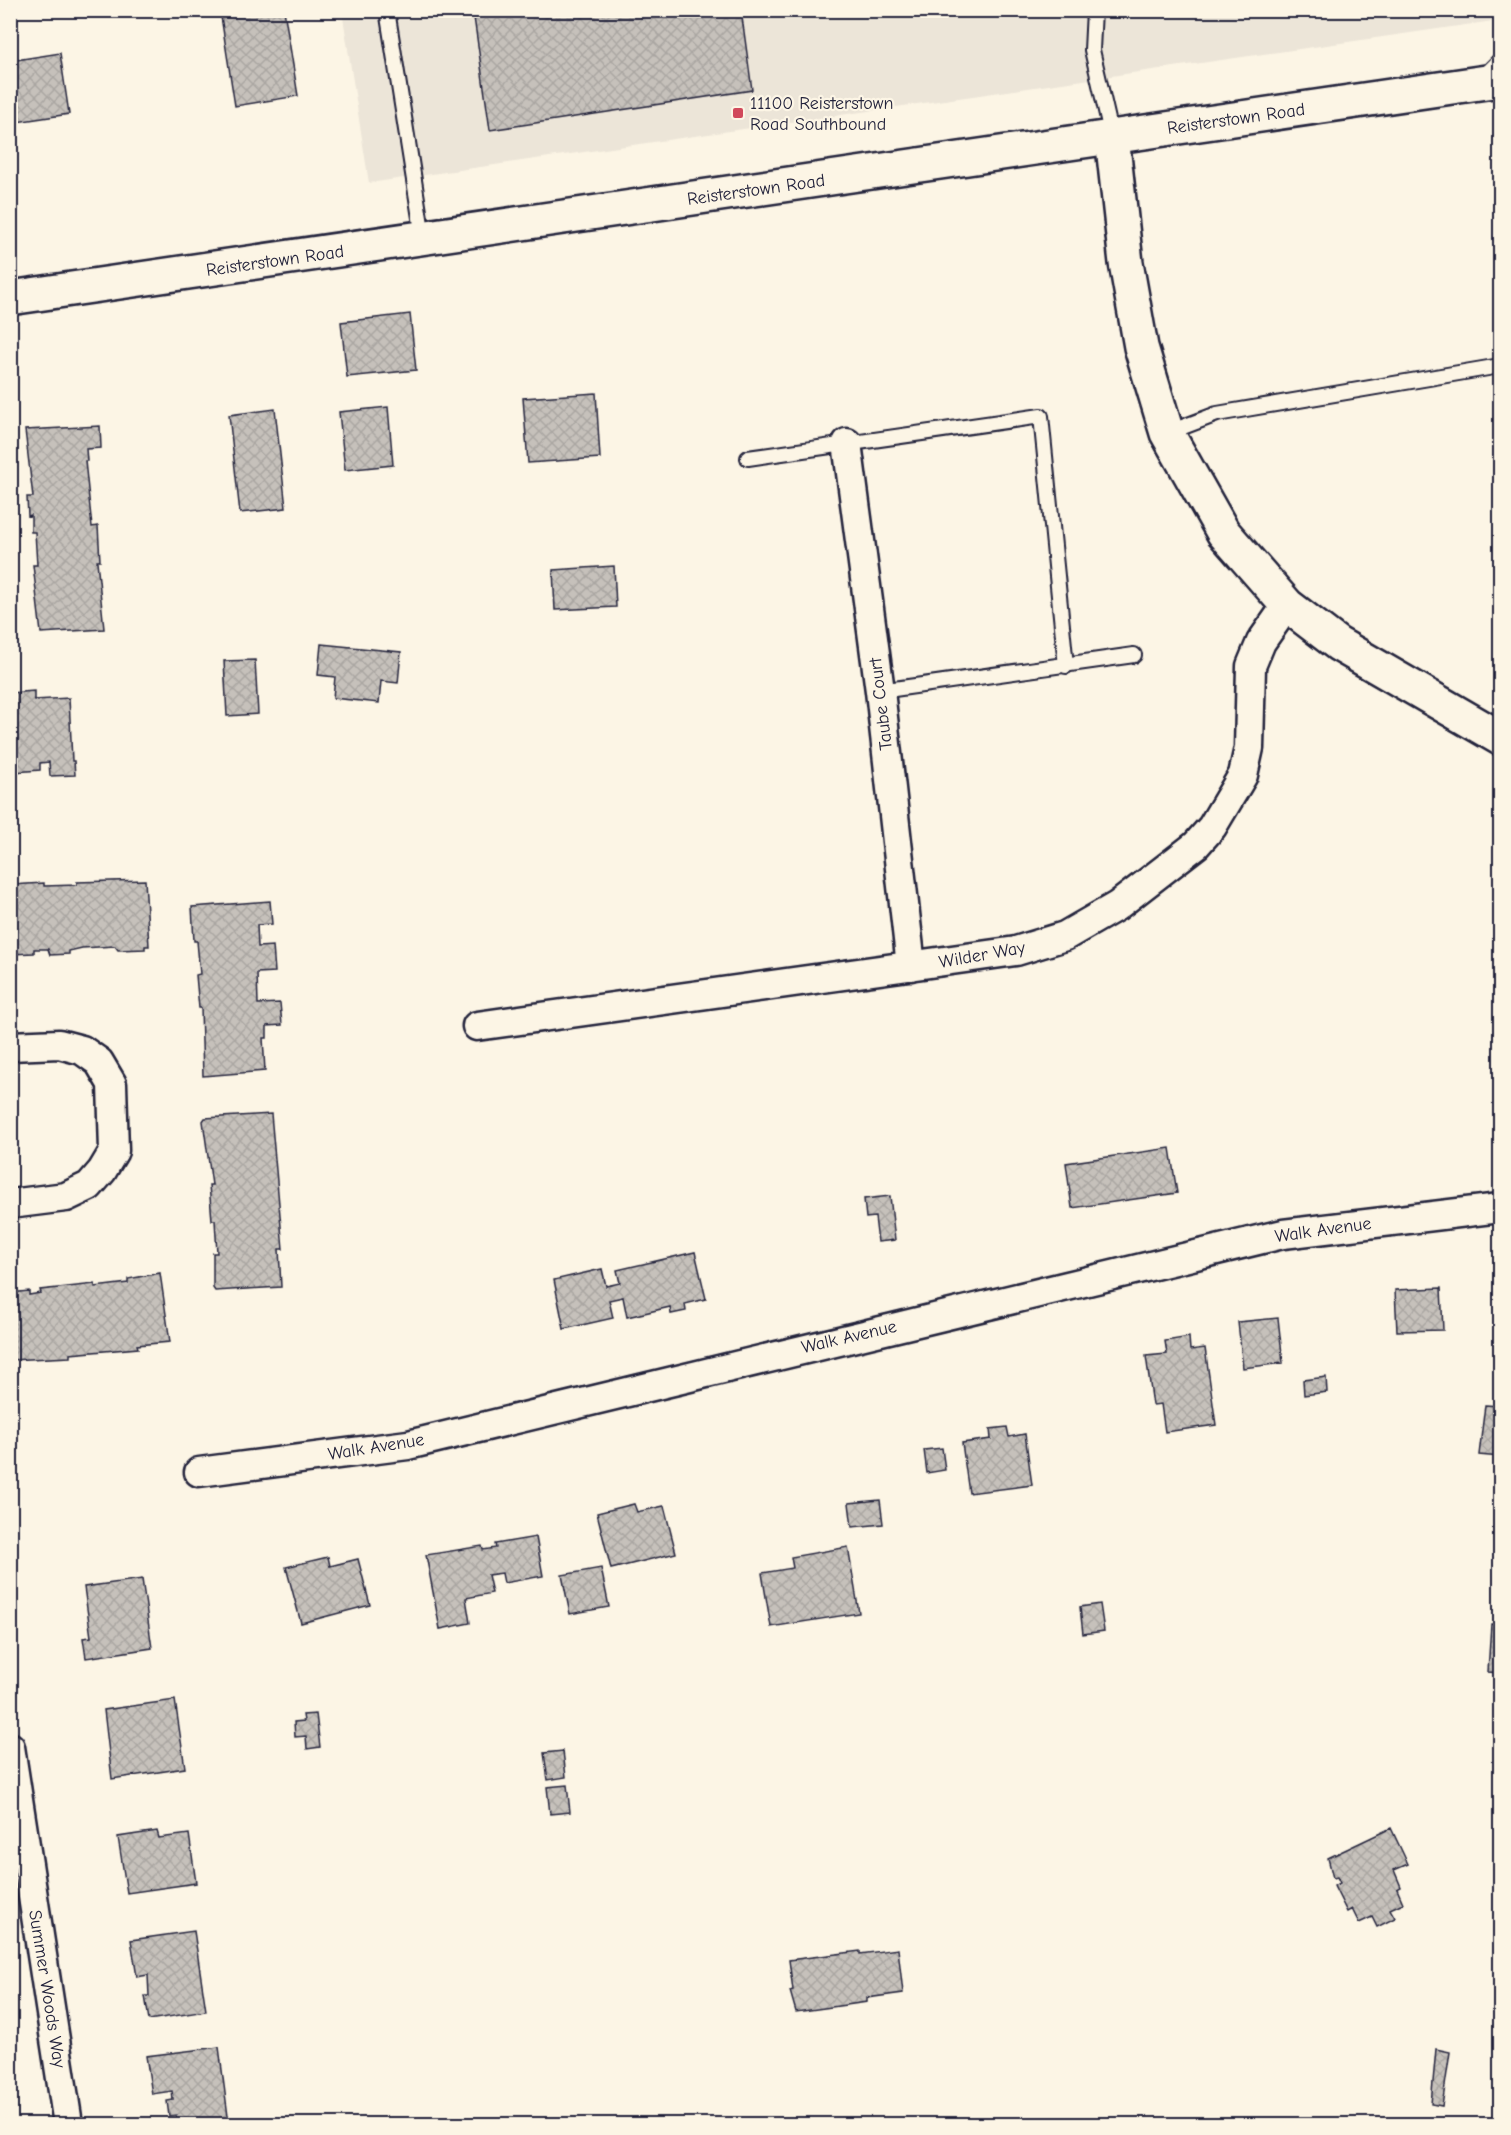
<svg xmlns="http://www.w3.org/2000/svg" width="1511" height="2135" font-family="'Comic Neue',sans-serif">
	<defs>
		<pattern id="building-cross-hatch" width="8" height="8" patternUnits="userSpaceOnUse" patternTransform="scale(1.5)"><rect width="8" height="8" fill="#c6c1bb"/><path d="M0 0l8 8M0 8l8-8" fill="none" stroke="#aaa6a2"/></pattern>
	</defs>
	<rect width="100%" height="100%" fill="#fcf5e5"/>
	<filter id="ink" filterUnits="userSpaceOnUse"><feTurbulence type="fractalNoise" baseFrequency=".0167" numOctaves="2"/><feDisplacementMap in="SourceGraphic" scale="12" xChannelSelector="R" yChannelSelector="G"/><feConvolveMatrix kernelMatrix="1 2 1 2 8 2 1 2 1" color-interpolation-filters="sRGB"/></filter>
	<g filter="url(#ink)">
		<path fill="#ece5d8" d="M 1500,10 L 1500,20 L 369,183 L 342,11 Z"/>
		<path fill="url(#building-cross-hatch)" stroke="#22223b" stroke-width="1.5" d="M 220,10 L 284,10 L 298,96 L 235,106 Z
			M 473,10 L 741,10 L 752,90 L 490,130 Z
			M 60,53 L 69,114 L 10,123 L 10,61 Z
			M 410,314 L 416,370 L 347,377 L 341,322 Z
			M 596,393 L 600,458 L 528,463 L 523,398 Z
			M 388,407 L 393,465 L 345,470 L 339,412 Z
			M 275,409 L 286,508 L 240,513 L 229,415 Z
			M 100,426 L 101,448 L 86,449 L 87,461 L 85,461 L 92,527 L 98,526 L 100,561 L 97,561 L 104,629 L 41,633 L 33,565 L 37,565 L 35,532 L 31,532 L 31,515 L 28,516 L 27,497 L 33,497 L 25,430 Z
			M 614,566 L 616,607 L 555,610 L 553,570 Z
			M 321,644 L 401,652 L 398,683 L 381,681 L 379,703 L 333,698 L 335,677 L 318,675 Z
			M 255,660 L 258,714 L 227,716 L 224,661 Z
			M 34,691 L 34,700 L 69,698 L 72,761 L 74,761 L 75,775 L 50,776 L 49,762 L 40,763 L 40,770 L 15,772 L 15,757 L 10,758 L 10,693 Z
			M 145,880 L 149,946 L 145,946 L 145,949 L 118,950 L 115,946 L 82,948 L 69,951 L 69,954 L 50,955 L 48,949 L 34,949 L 34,953 L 10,954 L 10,885 L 44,883 L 44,886 L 77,885 L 77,882 Z
			M 270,901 L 272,924 L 257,925 L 258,947 L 273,946 L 275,972 L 257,973 L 258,1004 L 280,1003 L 282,1025 L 267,1026 L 267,1038 L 263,1038 L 265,1071 L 203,1076 L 201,1008 L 199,1008 L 196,975 L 200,974 L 197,941 L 194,941 L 192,907 Z
			M 271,1114 L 283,1249 L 279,1249 L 281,1287 L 215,1291 L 213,1288 L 213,1253 L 217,1253 L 215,1220 L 212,1220 L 209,1185 L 212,1185 L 203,1121 L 205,1118 Z
			M 1170,1148 L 1177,1193 L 1072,1208 L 1066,1163 Z
			M 890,1196 L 895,1240 L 878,1242 L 875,1217 L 866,1218 L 864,1199 Z
			M 695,1252 L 706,1299 L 685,1304 L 686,1311 L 671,1314 L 670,1307 L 627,1317 L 623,1297 L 609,1300 L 613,1318 L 564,1329 L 554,1280 L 602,1269 L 606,1286 L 620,1283 L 617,1270 Z
			M 160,1273 L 170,1342 L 137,1345 L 138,1348 L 70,1354 L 70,1357 L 10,1360 L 10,1293 L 29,1291 L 29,1295 L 41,1293 L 40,1290 L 95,1284 L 95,1287 L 128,1283 L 128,1279 Z
			M 1441,1288 L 1443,1330 L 1397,1331 L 1395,1290 Z
			M 1278,1318 L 1283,1363 L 1243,1368 L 1238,1322 Z
			M 1189,1337 L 1190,1350 L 1205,1348 L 1216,1425 L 1165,1432 L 1161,1404 L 1153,1405 L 1146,1356 L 1167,1354 L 1165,1341 Z
			M 1326,1377 L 1327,1392 L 1304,1395 L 1303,1380 Z
			M 1485,1405 L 1500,1406 L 1500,1457 L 1479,1455 Z
			M 1007,1427 L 1009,1437 L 1025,1434 L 1032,1485 L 969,1493 L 962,1443 L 991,1439 L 990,1429 Z
			M 942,1448 L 945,1470 L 927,1473 L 924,1450 Z
			M 880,1500 L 883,1524 L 852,1527 L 849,1503 Z
			M 634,1504 L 637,1512 L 664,1506 L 676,1553 L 611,1569 L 597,1513 Z
			M 536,1537 L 543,1576 L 504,1583 L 502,1573 L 488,1575 L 492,1593 L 466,1598 L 470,1623 L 440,1629 L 426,1555 L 482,1546 L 483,1550 L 496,1548 L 495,1544 Z
			M 848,1547 L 859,1613 L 771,1627 L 762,1573 L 793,1568 L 791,1557 Z
			M 328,1557 L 330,1566 L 358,1559 L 370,1605 L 301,1623 L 286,1567 Z
			M 601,1568 L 609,1607 L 570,1614 L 562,1575 Z
			M 142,1579 L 152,1648 L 86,1658 L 83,1638 L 91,1637 L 84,1587 Z
			M 1100,1604 L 1104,1631 L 1083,1634 L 1080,1607 Z
			M 1491,1624 L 1500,1625 L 1500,1673 L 1488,1672 Z
			M 175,1700 L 185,1768 L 112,1779 L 104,1710 Z
			M 316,1714 L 320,1747 L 307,1749 L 306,1736 L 295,1737 L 294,1722 L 304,1721 L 303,1715 Z
			M 563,1751 L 566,1777 L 548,1780 L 544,1753 Z
			M 567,1785 L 570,1812 L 550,1814 L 547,1787 Z
			M 1391,1828 L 1408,1864 L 1394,1870 L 1401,1887 L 1397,1889 L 1403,1903 L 1390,1909 L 1395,1918 L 1377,1927 L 1372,1917 L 1359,1923 L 1352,1909 L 1347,1912 L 1334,1886 L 1340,1883 L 1337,1877 L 1333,1878 L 1328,1858 Z
			M 157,1831 L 159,1838 L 189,1834 L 196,1883 L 127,1893 L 118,1837 Z
			M 194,1931 L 206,2011 L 149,2020 L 145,1996 L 149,1996 L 148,1975 L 137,1977 L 131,1940 Z
			M 898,1949 L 903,1993 L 867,1998 L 867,2002 L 796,2012 L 790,1991 L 793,1990 L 789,1960 L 860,1951 L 860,1954 Z
			M 219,2047 L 229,2124 L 177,2124 L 176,2115 L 169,2116 L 167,2101 L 173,2100 L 172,2091 L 152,2094 L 146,2056 Z
			M 1436,2049 L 1450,2052 L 1442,2106 L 1431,2104 Z"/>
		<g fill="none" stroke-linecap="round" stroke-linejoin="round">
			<g stroke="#22223b" stroke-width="18">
				<path id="service" d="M 387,10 L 423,237
					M 1094,10 L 1092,50 L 1112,137
					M 1483,77 L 1500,60
					M 1167,433 L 1217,414 L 1500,366
					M 748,458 L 1041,416 L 1066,666
					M 880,691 L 1134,655"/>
			</g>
			<g stroke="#22223b" stroke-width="33">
				<path id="minor" d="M 847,443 L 880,691 L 911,966
					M 477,1026 L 1016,951 L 1065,936 L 1117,906 L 1196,845 L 1212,827 L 1243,775 L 1249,748 L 1251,666 L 1261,642 L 1287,605
					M 10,1046 L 59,1044 L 82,1050 L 99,1062 L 112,1084 L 114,1151 L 102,1171 L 89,1186 L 66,1197 L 10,1204
					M 199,1472 L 408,1445 L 1283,1234 L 1500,1208
					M 10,1747 L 68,2124"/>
			</g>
			<g stroke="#22223b" stroke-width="38">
				<path id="tertiary" d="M 1112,137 L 1126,263 L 1141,347 L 1167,433 L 1223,532 L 1287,605 L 1338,644 L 1500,738"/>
			</g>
			<g stroke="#22223b" stroke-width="38">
				<path id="primary" d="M 10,298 L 1500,80"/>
			</g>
			<use href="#service" stroke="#fcf5e5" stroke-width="14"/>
			<use href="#minor" stroke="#fcf5e5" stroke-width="28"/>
			<use href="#tertiary" stroke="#fcf5e5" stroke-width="33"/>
			<use href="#primary" stroke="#fcf5e5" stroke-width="33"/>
		</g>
	</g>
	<rect fill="#d1495b" stroke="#fcf5e5" stroke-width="2" x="732" y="107" width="12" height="12" rx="3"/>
	<g text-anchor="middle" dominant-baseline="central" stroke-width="4.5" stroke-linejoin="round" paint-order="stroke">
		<g font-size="18" fill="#22223b" stroke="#fcf5e5" text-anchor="start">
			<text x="750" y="103">11100 Reisterstown<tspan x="750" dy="21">Road Southbound</tspan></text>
		</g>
		<g font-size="18" fill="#22223b" stroke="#fcf5e5">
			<text transform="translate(1236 119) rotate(-8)">Reisterstown Road</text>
			<text transform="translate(756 190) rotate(-8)">Reisterstown Road</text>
			<text transform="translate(275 261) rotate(-8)">Reisterstown Road</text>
			<text transform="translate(881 704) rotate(-97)">Taube Court</text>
			<text transform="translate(982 955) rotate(-10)">Wilder Way</text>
			<text transform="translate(1323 1230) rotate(-8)">Walk Avenue</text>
			<text transform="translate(849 1337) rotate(-13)">Walk Avenue</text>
			<text transform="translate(376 1447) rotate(-9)">Walk Avenue</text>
			<text transform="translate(47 1989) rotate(81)">Summer Woods Way</text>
		</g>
	</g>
	<rect width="1511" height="2135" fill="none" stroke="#fcf5e5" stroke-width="36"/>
	<rect x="18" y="18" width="1475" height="2099" fill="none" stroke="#22223b" stroke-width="2" filter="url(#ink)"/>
</svg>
